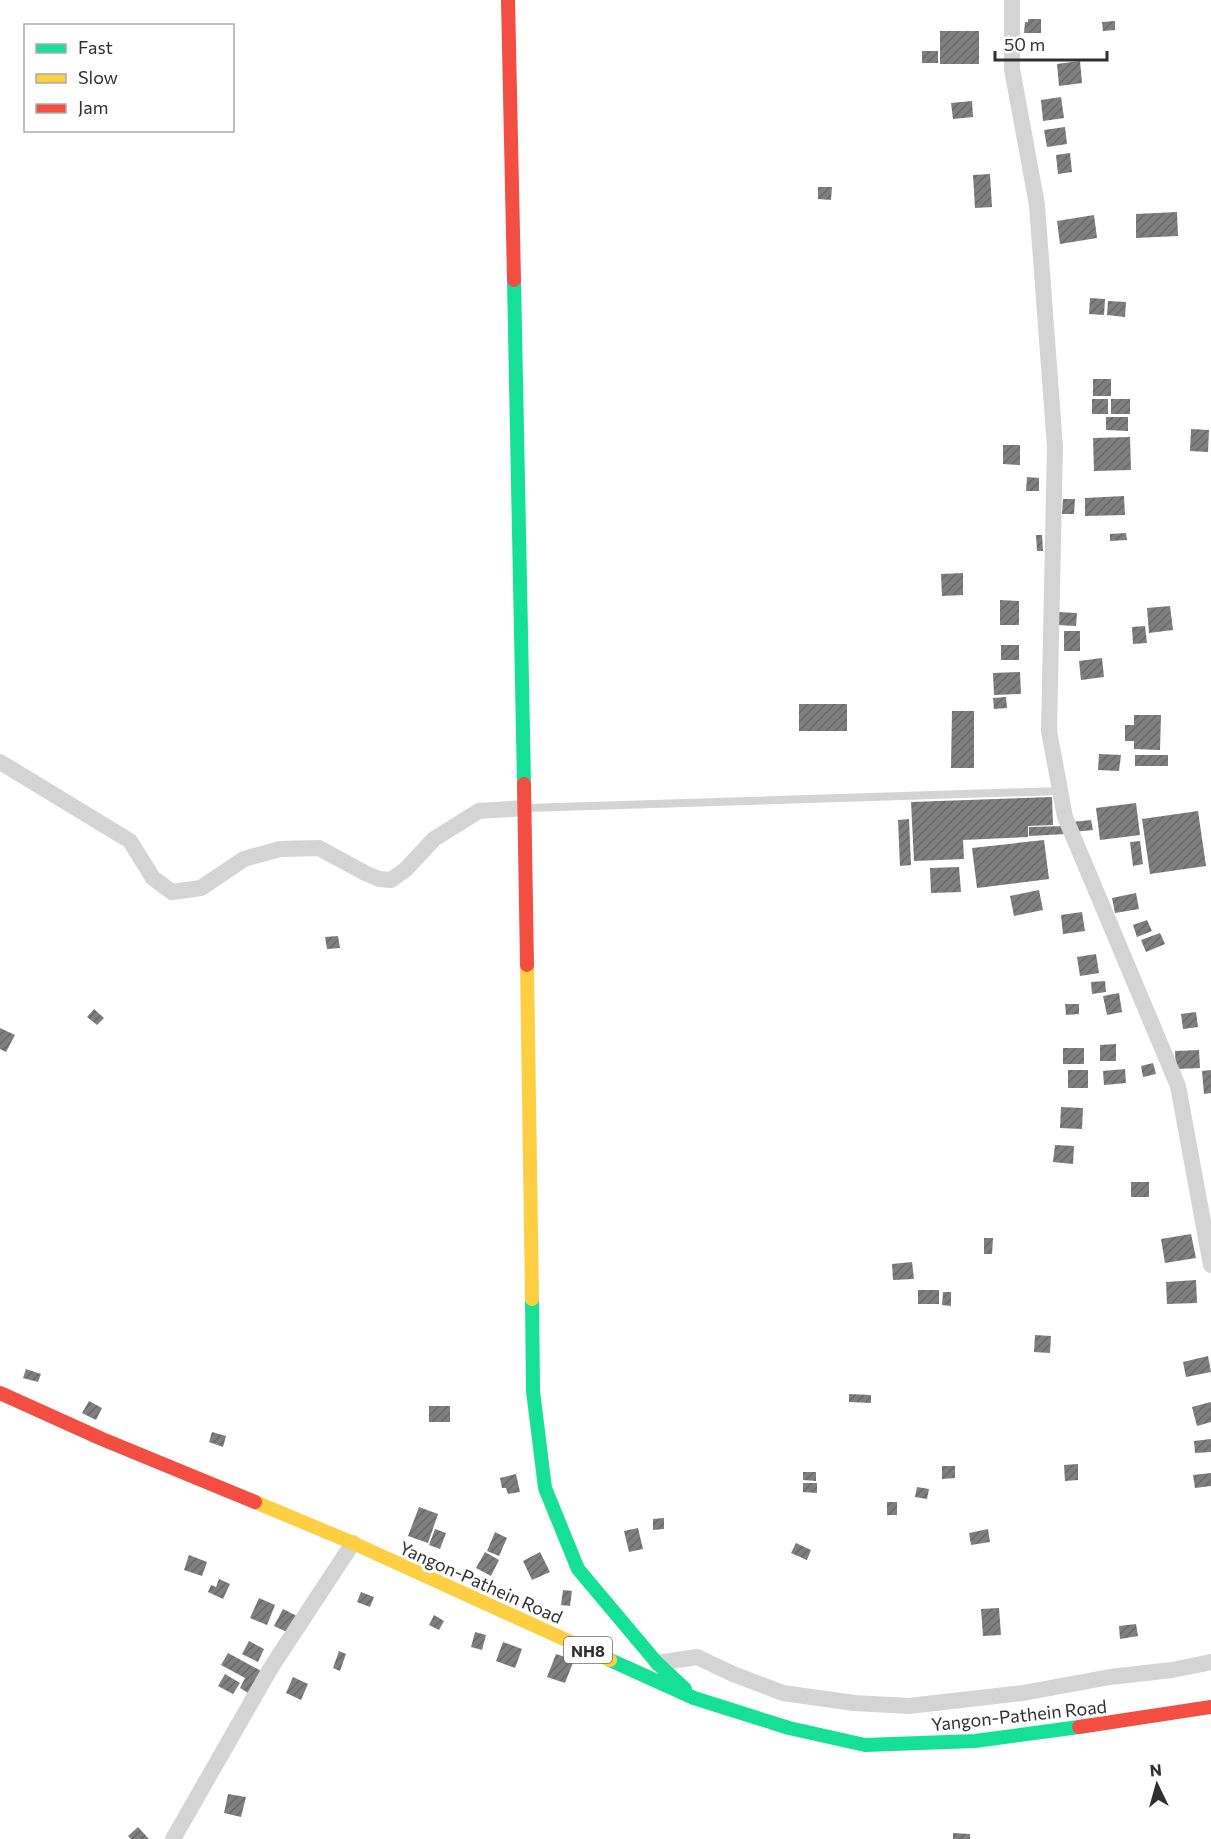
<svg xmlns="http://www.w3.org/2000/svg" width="1211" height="1839" font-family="Commissioner,sans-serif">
	<defs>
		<pattern id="building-hatch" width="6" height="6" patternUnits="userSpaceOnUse" patternTransform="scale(1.5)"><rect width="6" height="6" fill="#7f7f7f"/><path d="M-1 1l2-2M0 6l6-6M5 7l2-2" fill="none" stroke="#686868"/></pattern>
	</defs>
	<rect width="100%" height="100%" fill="#fff"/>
	<path fill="url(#building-hatch)" d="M 1028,19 L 1041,19 L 1041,33 L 1024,33 L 1025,22 L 1028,22 Z
		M 1115,21 L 1115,30 L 1103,31 L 1102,22 Z
		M 940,31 L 979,31 L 979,64 L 940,64 Z
		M 922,51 L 938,51 L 938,63 L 922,63 Z
		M 1080,61 L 1082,83 L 1059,86 L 1057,64 Z
		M 1061,97 L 1064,118 L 1043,121 L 1041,100 Z
		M 972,101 L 973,117 L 953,119 L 951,103 Z
		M 1065,127 L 1067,144 L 1047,147 L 1044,130 Z
		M 1070,153 L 1072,172 L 1058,174 L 1056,155 Z
		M 990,174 L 992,207 L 975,208 L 973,175 Z
		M 818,187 L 832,187 L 831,200 L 818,199 Z
		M 1177,212 L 1178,236 L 1136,238 L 1136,214 Z
		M 1094,215 L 1097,238 L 1060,244 L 1057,221 Z
		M 1090,298 L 1105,299 L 1104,315 L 1089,314 Z
		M 1108,301 L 1126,302 L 1125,317 L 1107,315 Z
		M 1093,379 L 1111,379 L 1111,396 L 1093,396 Z
		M 1092,399 L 1108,399 L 1108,414 L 1092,414 Z
		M 1111,399 L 1130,399 L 1130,414 L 1111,414 Z
		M 1106,417 L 1128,417 L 1128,431 L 1106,430 Z
		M 1191,429 L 1209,430 L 1208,452 L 1190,451 Z
		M 1130,437 L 1131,470 L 1094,471 L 1093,438 Z
		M 1003,445 L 1020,445 L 1020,465 L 1003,464 Z
		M 1027,477 L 1039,478 L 1039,491 L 1026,491 Z
		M 1124,496 L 1125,515 L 1085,516 L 1085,498 Z
		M 1063,499 L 1075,499 L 1074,514 L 1062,514 Z
		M 1126,533 L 1127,540 L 1110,541 L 1110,534 Z
		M 1036,535 L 1042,535 L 1043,551 L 1037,551 Z
		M 963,573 L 963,595 L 942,596 L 941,574 Z
		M 1000,600 L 1019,601 L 1019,625 L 1000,625 Z
		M 1170,606 L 1173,630 L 1149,633 L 1147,608 Z
		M 1057,612 L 1077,613 L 1076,626 L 1056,625 Z
		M 1145,626 L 1147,643 L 1133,644 L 1132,627 Z
		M 1064,631 L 1080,631 L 1080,651 L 1064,651 Z
		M 1001,645 L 1019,645 L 1019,660 L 1001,660 Z
		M 1102,658 L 1104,677 L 1081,680 L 1079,661 Z
		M 1020,672 L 1021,694 L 994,695 L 993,673 Z
		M 1006,697 L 1007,708 L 994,709 L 993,698 Z
		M 799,704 L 847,704 L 847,731 L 799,731 Z
		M 952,711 L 974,711 L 974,768 L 951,768 Z
		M 1134,715 L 1161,715 L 1160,750 L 1134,749 L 1134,741 L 1125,741 L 1125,725 L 1134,725 Z
		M 1099,754 L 1121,755 L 1119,771 L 1098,770 Z
		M 1135,755 L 1168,755 L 1168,766 L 1135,766 Z
		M 1052,797 L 1053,825 L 1028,826 L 1028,837 L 963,840 L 964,859 L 914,861 L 911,802 Z
		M 1136,803 L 1140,835 L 1100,840 L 1096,808 Z
		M 1198,811 L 1206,866 L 1150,874 L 1142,819 Z
		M 909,819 L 911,865 L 900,866 L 898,820 Z
		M 1091,820 L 1093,830 L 1073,832 L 1072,822 Z
		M 1066,826 L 1066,834 L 1029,836 L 1029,827 Z
		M 1044,840 L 1049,879 L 977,888 L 972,848 Z
		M 1140,841 L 1143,864 L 1133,866 L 1130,842 Z
		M 959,867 L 961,892 L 931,893 L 930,868 Z
		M 1039,890 L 1043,910 L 1014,916 L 1010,896 Z
		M 1136,893 L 1139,909 L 1115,913 L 1112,898 Z
		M 1082,912 L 1085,931 L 1063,934 L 1061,915 Z
		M 1147,920 L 1152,931 L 1137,937 L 1133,925 Z
		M 1160,933 L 1165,944 L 1146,952 L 1141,940 Z
		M 338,936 L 340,948 L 327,949 L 325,937 Z
		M 1096,954 L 1099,973 L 1080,976 L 1077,957 Z
		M 1105,981 L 1106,992 L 1092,994 L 1091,982 Z
		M 1119,993 L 1122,1012 L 1107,1015 L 1103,996 Z
		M 1065,1004 L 1079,1004 L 1079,1014 L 1066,1015 Z
		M 94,1009 L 104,1018 L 97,1025 L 87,1017 Z
		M 1196,1012 L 1198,1027 L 1183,1029 L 1181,1014 Z
		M 0,1028 L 15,1035 L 6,1052 L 0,1049 Z
		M 1116,1044 L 1116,1061 L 1100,1061 L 1100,1045 Z
		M 1063,1048 L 1084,1048 L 1084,1064 L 1063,1064 Z
		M 1199,1050 L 1200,1068 L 1176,1069 L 1175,1051 Z
		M 1153,1063 L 1156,1074 L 1143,1077 L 1141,1066 Z
		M 1125,1069 L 1126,1083 L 1104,1085 L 1103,1071 Z
		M 1068,1070 L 1088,1070 L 1088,1088 L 1068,1088 Z
		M 1211,1070 L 1211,1093 L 1204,1094 L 1202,1071 Z
		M 1061,1107 L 1083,1108 L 1082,1129 L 1060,1128 Z
		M 1055,1145 L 1074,1146 L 1073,1164 L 1053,1162 Z
		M 1131,1182 L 1149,1182 L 1149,1197 L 1131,1197 Z
		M 1191,1234 L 1196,1258 L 1165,1263 L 1161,1239 Z
		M 984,1238 L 993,1238 L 992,1254 L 984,1254 Z
		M 912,1262 L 914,1279 L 893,1280 L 892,1264 Z
		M 1196,1280 L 1197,1303 L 1167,1304 L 1166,1282 Z
		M 918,1290 L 939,1290 L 939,1304 L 918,1304 Z
		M 943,1292 L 951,1292 L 951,1306 L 942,1305 Z
		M 1035,1335 L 1051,1336 L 1050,1353 L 1034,1352 Z
		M 1208,1356 L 1211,1372 L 1186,1377 L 1183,1362 Z
		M 26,1369 L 41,1374 L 38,1382 L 23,1378 Z
		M 849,1394 L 871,1395 L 871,1403 L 849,1402 Z
		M 89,1401 L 102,1408 L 96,1420 L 82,1413 Z
		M 1211,1402 L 1211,1422 L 1197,1426 L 1192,1407 Z
		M 429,1406 L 450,1406 L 450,1422 L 429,1422 Z
		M 212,1432 L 226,1436 L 223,1447 L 209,1442 Z
		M 1211,1439 L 1211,1452 L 1195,1453 L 1194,1441 Z
		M 1078,1464 L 1078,1480 L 1065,1481 L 1064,1465 Z
		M 942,1466 L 955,1466 L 955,1478 L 942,1479 Z
		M 803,1472 L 816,1472 L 816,1481 L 803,1480 Z
		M 1211,1473 L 1211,1486 L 1195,1488 L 1193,1475 Z
		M 516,1474 L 520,1492 L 508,1494 L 506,1488 L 502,1488 L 500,1478 Z
		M 803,1483 L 817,1483 L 817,1493 L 803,1492 Z
		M 917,1487 L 929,1489 L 927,1499 L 915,1497 Z
		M 887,1502 L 897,1502 L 897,1515 L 887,1515 Z
		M 419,1507 L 438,1514 L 428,1543 L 408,1536 Z
		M 664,1518 L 664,1529 L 653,1530 L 653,1519 Z
		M 638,1528 L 643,1549 L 629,1552 L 624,1531 Z
		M 435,1529 L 446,1533 L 440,1549 L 429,1545 Z
		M 988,1529 L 990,1542 L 971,1545 L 969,1533 Z
		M 495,1532 L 507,1538 L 499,1556 L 487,1551 Z
		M 796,1543 L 811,1550 L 807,1560 L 791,1553 Z
		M 485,1552 L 499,1560 L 491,1576 L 476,1568 Z
		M 540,1552 L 550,1572 L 532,1580 L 523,1561 Z
		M 189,1555 L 207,1562 L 202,1576 L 184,1570 Z
		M 219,1579 L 230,1584 L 223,1599 L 208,1592 L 211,1585 L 216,1587 Z
		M 563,1590 L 572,1591 L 570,1606 L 561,1605 Z
		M 361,1592 L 374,1597 L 370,1607 L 357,1602 Z
		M 259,1598 L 275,1605 L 267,1625 L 250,1618 Z
		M 999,1608 L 1001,1635 L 983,1636 L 981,1609 Z
		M 283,1609 L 297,1616 L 289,1633 L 274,1626 Z
		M 434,1615 L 444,1621 L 439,1630 L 429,1625 Z
		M 1136,1624 L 1138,1636 L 1120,1639 L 1119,1626 Z
		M 475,1632 L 486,1635 L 482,1650 L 471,1647 Z
		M 249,1641 L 264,1649 L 258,1662 L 242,1654 Z
		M 503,1642 L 522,1649 L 515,1668 L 496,1661 Z
		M 339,1651 L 346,1654 L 340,1671 L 333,1668 Z
		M 228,1653 L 263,1672 L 250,1694 L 240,1688 L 245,1678 L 221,1665 Z
		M 556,1654 L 574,1660 L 565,1683 L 547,1677 Z
		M 225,1674 L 240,1683 L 233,1694 L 218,1686 Z
		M 293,1677 L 308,1684 L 301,1700 L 286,1693 Z
		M 228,1794 L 246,1797 L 241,1817 L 224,1813 Z
		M 138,1827 L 149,1839 L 131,1839 L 128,1836 Z
		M 953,1833 L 970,1834 L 970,1839 L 953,1839 Z"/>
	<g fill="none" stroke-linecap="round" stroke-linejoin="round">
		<path stroke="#d4d4d4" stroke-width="8" d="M 527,808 L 1060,791"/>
		<path stroke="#d4d4d4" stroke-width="16" d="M 1012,0 L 1012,69 L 1037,205 L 1055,447 L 1049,731 L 1065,817 L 1178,1086 L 1211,1265
			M 0,762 L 130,841 L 153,878 L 172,892 L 201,888 L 244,859 L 280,849 L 319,848 L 365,873 L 379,879 L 391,880 L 406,869 L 434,839 L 479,811 L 525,808
			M 657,1663 L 697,1657 L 733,1674 L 783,1693 L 854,1703 L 909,1706 L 1023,1693 L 1110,1677 L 1172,1670 L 1211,1662
			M 173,1839 L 272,1666 L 353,1543"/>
		<path stroke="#16e098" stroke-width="14" d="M 514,280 L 524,784
			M 532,1299 L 533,1391 L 545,1488 L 578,1569 L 657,1663 L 685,1689
			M 610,1660 L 694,1698 L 789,1728 L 865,1745 L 975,1741 L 1079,1727"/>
		<path stroke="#ffcf43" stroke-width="14" d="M 527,965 L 532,1299
			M 255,1502 L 353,1543 L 610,1660"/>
		<path stroke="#f24e42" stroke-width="14" d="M 508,0 L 514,280
			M 524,784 L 527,965
			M 0,1393 L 102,1439 L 255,1502
			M 1079,1727 L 1211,1707"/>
	</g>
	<g text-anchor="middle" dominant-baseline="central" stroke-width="6" stroke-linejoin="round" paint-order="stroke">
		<rect fill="#fff" stroke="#6e6e6e" stroke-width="1.5" x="564" y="1637" width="48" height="26" rx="4.5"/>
		<g font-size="16" font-weight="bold" fill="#303030">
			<text x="588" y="1650">NH8</text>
		</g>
		<g font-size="18" fill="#303030" stroke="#fff">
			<text transform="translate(481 1582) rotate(24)">Yangon-Pathein Road</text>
			<text transform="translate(1019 1715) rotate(-6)">Yangon-Pathein Road</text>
		</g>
	</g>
	<rect x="24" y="24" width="210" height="108" fill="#ffffff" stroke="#acacac" stroke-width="1.5"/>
	<rect x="36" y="44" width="30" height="9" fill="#16e098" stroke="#acacac" stroke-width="1.5"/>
	<text x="78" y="54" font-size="18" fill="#303030">Fast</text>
	<rect x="36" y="74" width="30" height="9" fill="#ffcf43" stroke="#acacac" stroke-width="1.5"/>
	<text x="78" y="84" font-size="18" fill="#303030">Slow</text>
	<rect x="36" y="104" width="30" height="9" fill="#f24e42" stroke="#acacac" stroke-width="1.5"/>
	<text x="78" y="114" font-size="18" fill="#303030">Jam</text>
	<g transform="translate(1157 1785) rotate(355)" stroke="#ffffff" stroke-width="4.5" paint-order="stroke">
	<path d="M0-4.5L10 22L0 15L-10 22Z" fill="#303030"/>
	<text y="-9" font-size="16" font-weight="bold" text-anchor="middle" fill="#303030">N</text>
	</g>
	<path d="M995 51v9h112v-9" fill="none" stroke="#303030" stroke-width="3"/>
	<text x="1004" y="51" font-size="18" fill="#303030" stroke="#ffffff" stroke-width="4.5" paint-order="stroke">50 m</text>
</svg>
